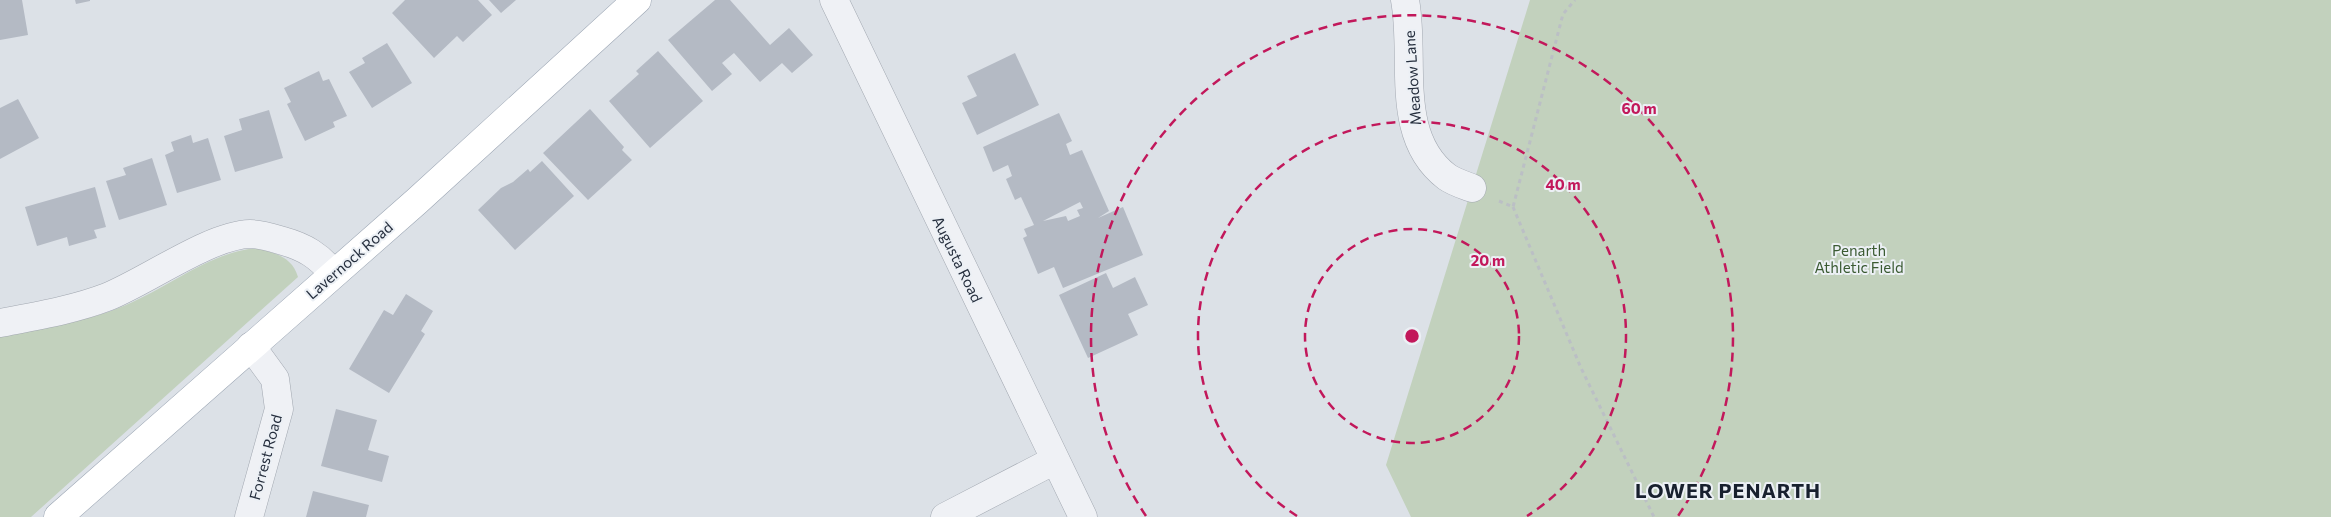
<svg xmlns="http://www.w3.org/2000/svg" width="2331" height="517" font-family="Commissioner,sans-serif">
	<rect width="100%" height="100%" fill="#dce1e7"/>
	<path fill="#c2d1bd" d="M 1530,0 L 2331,0 L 2331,517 L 1411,517 L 1386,465 Z
		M 256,248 C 274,253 292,256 298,277 L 31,517 L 0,517 L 0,337 C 43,328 86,322 126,305 C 171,286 206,254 256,248 Z"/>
	<path fill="#b4bac4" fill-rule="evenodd" d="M 0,0 L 22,0 L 28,35 L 0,40 Z
		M 75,0 L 90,0 L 90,1 L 76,4 Z
		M 405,0 L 478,0 L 492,15 L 463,42 L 457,36 L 434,58 L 392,13 Z
		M 489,0 L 516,0 L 501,13 Z
		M 715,0 L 730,0 L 770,45 L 789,28 L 813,55 L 792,73 L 782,63 L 760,82 L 734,53 L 722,63 L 732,74 L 712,91 L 668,40 Z
		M 387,43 L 412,83 L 372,108 L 349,72 L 365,63 L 362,58 Z
		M 658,51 L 703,101 L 650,148 L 609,101 L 639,74 L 636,71 Z
		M 1015,53 L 1039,105 L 977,135 L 962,103 L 977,96 L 967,76 Z
		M 319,71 L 323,81 L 329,79 L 347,116 L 333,122 L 335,127 L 305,141 L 287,104 L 291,102 L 284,88 Z
		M 18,99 L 39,138 L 0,159 L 0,108 Z
		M 590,109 L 624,147 L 622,150 L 632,160 L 588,200 L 543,153 Z
		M 269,110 L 283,158 L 235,172 L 224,136 L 242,130 L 239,119 Z
		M 1059,113 L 1072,141 L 1066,144 L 1070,155 L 1082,150 L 1109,211 L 1098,218 L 1123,207 L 1143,255 L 1063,288 L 1054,267 L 1038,274 L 1023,238 L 1027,236 L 1024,229 L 1034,225 L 1021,197 L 1015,200 L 1006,179 L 1012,176 L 1008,165 L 993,172 L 983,147 ZM 1080,202 L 1083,208 L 1077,210 L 1080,216 L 1068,221 L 1066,216 L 1043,221 Z
		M 191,135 L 193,143 L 208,138 L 221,180 L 177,193 L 165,155 L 174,151 L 171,142 Z
		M 152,158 L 167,205 L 119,220 L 106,181 L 126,175 L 123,168 Z
		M 542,161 L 574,196 L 515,250 L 478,210 L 501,188 L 513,182 L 528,169 L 530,172 Z
		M 95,187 L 106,227 L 94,230 L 97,238 L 69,246 L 67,237 L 37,246 L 25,207 Z
		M 1106,273 L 1113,288 L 1135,277 L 1148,305 L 1128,314 L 1138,335 L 1088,358 L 1059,295 Z
		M 406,294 L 433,311 L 421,331 L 425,334 L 389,393 L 349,369 L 384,310 L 393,315 Z
		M 336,409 L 377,420 L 368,450 L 389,456 L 382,482 L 321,466 Z
		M 313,491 L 369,505 L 366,517 L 306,517 Z"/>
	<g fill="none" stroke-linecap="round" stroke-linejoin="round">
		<g stroke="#a2a8b1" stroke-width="29">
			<path id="minor" d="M 834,0 L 1083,517
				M 1405,0 C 1416,59 1393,136 1447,177 C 1454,182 1464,185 1472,188
				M 0,323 C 36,316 73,310 107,297 C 147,281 210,235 250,234 C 261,234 273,238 283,241 C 305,247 319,256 333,273
				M 249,517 L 279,409 L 275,379 L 251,346
				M 945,517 L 1055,460"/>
		</g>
		<g stroke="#9ba5b3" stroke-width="29">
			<path id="major" d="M 58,517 L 417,201 L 637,0"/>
		</g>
		<path stroke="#bbbfc5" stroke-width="3" stroke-dasharray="4 4" stroke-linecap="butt" d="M 1499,201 L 1513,207 L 1563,14 L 1575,0
			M 1513,207 L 1581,368 L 1654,517"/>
		<use href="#minor" stroke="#eff1f5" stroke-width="28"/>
		<use href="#major" stroke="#fff" stroke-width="28"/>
	</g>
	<g fill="none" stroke="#c2185b" stroke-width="2.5" stroke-dasharray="9 6">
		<circle cx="1412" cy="336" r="107"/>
		<path d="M1297 516A214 214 0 1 1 1527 516"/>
		<path d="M1146 516A321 321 0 1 1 1678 516"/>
	</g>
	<g text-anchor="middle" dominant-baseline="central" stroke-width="4" stroke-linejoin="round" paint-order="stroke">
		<g font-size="15" fill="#262f3e" stroke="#ecf0f5">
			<text transform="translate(1412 78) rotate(-94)">Meadow Lane</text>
			<text transform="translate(958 259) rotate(64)">Augusta Road</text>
			<text transform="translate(349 260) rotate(-41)">Lavernock Road</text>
			<text transform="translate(265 457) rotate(-75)">Forrest Road</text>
		</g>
		<g font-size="15" fill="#3a5a32" stroke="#ecf0f5">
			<text x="1859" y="250">Penarth<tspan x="1859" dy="17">Athletic Field</tspan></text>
		</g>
		<g font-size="20" font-weight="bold" letter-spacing="1" fill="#18202e" stroke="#ecf0f5">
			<text x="1728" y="490">LOWER PENARTH</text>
		</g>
	</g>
	<circle cx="1412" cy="336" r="8" fill="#c2185b" stroke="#ecf0f5" stroke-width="2.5"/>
	<g font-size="15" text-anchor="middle" font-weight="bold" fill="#c2185b" stroke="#ecf0f5" stroke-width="4" stroke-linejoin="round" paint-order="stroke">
		<text x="1639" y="114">60 m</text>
		<text x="1563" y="190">40 m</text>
		<text x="1488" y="266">20 m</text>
	</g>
</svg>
